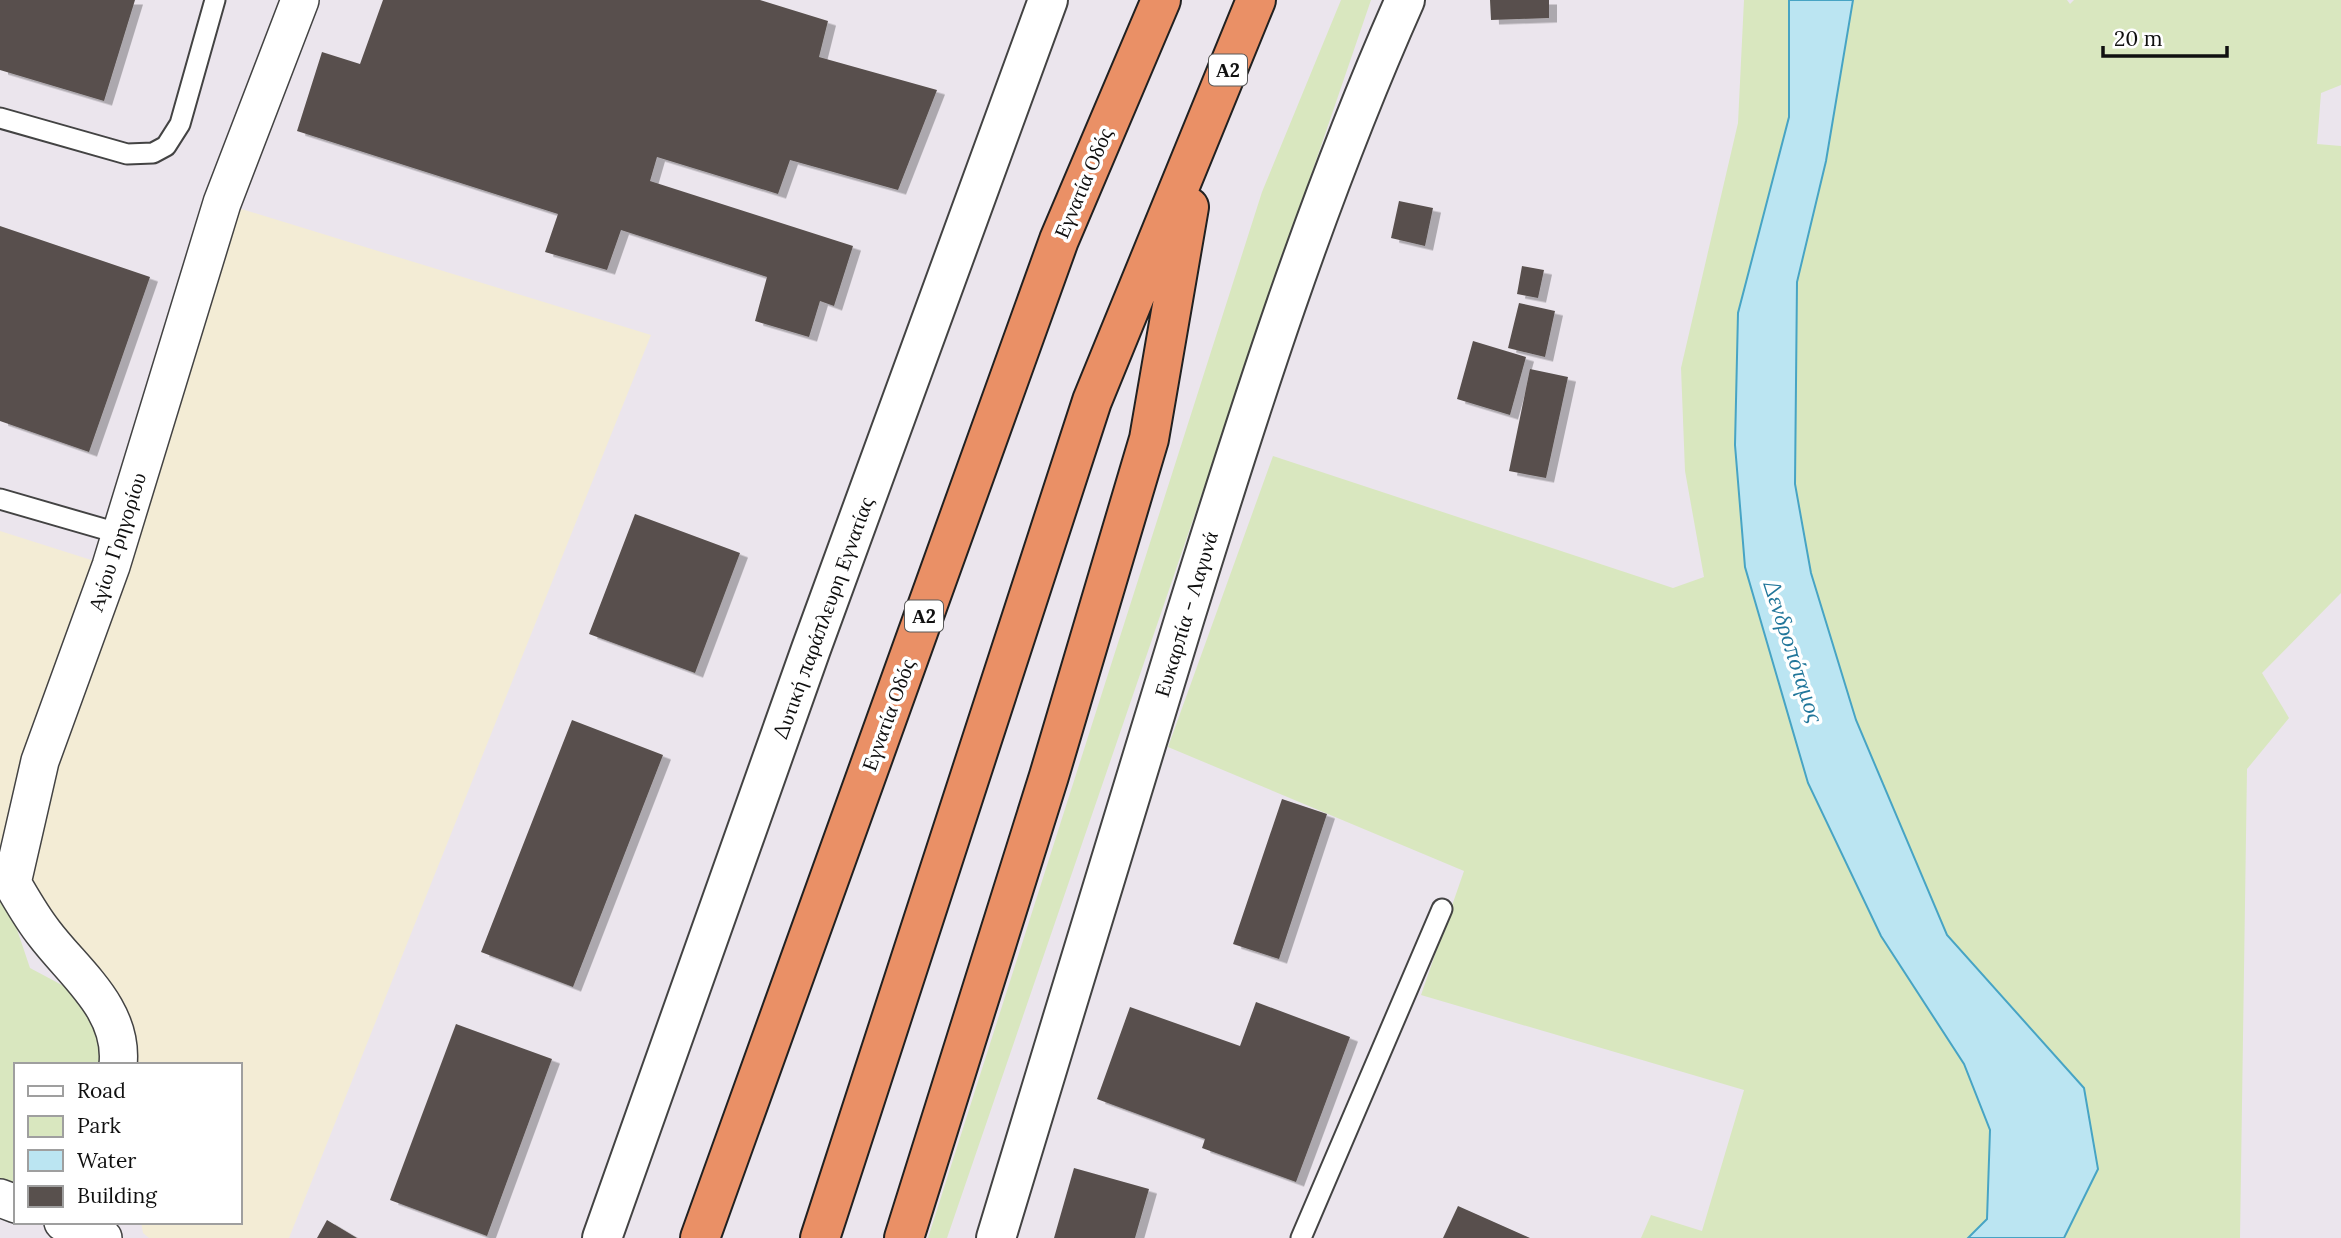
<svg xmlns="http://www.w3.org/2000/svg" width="2341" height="1238" font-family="Lora,serif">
	<defs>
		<filter id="shadow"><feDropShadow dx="8" dy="4.5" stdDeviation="0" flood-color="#0004"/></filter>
	</defs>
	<rect width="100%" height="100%" fill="#fefbf4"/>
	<path fill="#ebe5ed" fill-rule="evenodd" d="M 0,0 L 2341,0 L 2341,1238 L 0,1238 ZM 16,1065 L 240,1065 L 240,1222 L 16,1222 Z"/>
	<path fill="#f3ecd5" d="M 222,203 L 651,335 L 289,1238 L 149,1238 L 143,1233 L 141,1222 L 240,1222 L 240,1065 L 118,1065 L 0,879 L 0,531 L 110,566 Z"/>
	<path fill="#d9e7bf" d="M 1341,0 L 1371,0 L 947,1238 L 928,1238 L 1262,192 Z
		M 1744,0 L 2067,0 L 2070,4 L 2074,0 L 2341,0 L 2341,85 L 2321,93 L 2317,144 L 2341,146 L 2341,593 L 2262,673 L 2289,718 L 2247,769 L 2240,1238 L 1641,1238 L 1651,1215 L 1702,1231 L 1744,1090 L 1421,995 L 1464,871 L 1168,747 L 1273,456 L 1673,588 L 1704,577 L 1685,471 L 1681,368 L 1738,123 Z
		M 0,879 L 30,968 L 107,1009 L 118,1065 L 16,1065 L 16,1188 L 0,1182 Z"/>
	<path fill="#bbe5f2" stroke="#47a4c4" stroke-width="2" d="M 1789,0 L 1853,0 L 1826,161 L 1797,282 L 1795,484 L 1811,573 L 1856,720 L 1947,935 L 2084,1088 L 2098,1169 L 2064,1238 L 1968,1238 L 1987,1219 L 1990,1130 L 1964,1064 L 1881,936 L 1808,783 L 1745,567 L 1735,445 L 1738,313 L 1789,117 Z"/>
	<path fill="#58504d" filter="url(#shadow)" d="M 0,0 L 135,0 L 104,101 L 0,70 Z
		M 383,0 L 760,0 L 828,21 L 819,57 L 937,90 L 898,190 L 790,160 L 778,194 L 657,157 L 650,181 L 853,246 L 834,306 L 820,301 L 809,337 L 755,321 L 767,277 L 621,230 L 607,270 L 545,252 L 558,214 L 297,131 L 322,52 L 360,64 Z
		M 1490,0 L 1549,0 L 1549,18 L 1491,20 Z
		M 1399,201 L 1433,208 L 1425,246 L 1391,238 Z
		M 0,226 L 150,277 L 89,452 L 0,421 Z
		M 1522,266 L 1544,270 L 1538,298 L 1517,294 Z
		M 1519,303 L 1555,311 L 1545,357 L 1508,348 Z
		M 1473,341 L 1526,357 L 1510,415 L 1457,399 Z
		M 1530,369 L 1568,377 L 1546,478 L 1509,471 Z
		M 635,514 L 740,553 L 695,673 L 589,634 Z
		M 572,720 L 663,755 L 573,987 L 481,952 Z
		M 1282,799 L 1327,814 L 1279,959 L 1233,944 Z
		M 1256,1002 L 1350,1037 L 1296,1182 L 1202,1148 L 1205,1139 L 1097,1099 L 1130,1007 L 1240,1046 Z
		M 456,1024 L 552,1059 L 487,1236 L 390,1200 Z
		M 1074,1168 L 1149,1189 L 1135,1238 L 1054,1238 Z
		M 1458,1206 L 1530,1238 L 1443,1238 Z
		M 327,1220 L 357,1238 L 317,1238 Z"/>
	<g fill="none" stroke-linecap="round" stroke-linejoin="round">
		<g stroke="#434343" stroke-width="23">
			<path id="service" d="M 0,118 L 127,154 L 153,153 L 166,146 L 180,124 L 215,0
				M 0,499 L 121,534
				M 1301,1238 L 1442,909"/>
		</g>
		<g stroke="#434343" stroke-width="40">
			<path id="minor" d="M 118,1065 C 124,1009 74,973 44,933 C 32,918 22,900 12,883 L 40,761 L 111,566 L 222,203 L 300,0
				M 0,1198 L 16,1204
				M 63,1222 L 103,1238"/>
		</g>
		<g stroke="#434343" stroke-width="42">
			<path id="tertiary" d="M 602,1238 L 811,649 L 1048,0
				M 996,1238 C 1059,1031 1121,824 1185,617 C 1250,408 1316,200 1405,0"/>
		</g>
		<g stroke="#212121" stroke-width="42">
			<path id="motorway" d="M 700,1238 L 1059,240 L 1161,0
				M 820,1238 L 1092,401 L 1256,0
				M 904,1238 L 1049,776 L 1149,439 L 1189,207"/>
		</g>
		<use href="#service" stroke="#fff" stroke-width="19"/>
		<use href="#minor" stroke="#fff" stroke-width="37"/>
		<use href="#tertiary" stroke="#fff" stroke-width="38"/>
		<use href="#motorway" stroke="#ea9066" stroke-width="38"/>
	</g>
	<g text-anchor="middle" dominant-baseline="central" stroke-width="7" stroke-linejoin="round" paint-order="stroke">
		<g fill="#fff" stroke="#585858" stroke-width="2">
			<rect x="1209" y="54.5" width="38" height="31" rx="5"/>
			<rect x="905" y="600.5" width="38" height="31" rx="5"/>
		</g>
		<g font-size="19" font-weight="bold" fill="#101010">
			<text x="1228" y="70">Α2</text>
			<text x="924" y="616">Α2</text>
		</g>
		<g font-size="21" fill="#101010" stroke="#fff">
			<text transform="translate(1083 183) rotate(-67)">Εγνατία Οδός</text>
			<text transform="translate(117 542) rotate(-72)">Αγίου Γρηγορίου</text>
			<text transform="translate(1186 614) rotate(-73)">Ευκαρπία - Λαγυνά</text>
			<text transform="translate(823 618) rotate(-70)">Δυτική παράπλευρη Εγνατίας</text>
			<text transform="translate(888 715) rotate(-70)">Εγνατία Οδός</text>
		</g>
		<g font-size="23" font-style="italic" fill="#21769a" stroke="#fff">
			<text transform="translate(1794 651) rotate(72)">Δενδροπόταμος</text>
		</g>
	</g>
	<rect x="14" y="1063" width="228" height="161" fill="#ffffff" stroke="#9f9f9f" stroke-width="2"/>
	<rect x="28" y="1086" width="35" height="10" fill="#ffffff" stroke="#9f9f9f" stroke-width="2"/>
	<text x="77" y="1098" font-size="21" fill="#101010">Road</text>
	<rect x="28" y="1116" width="35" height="21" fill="#d9e7bf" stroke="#9f9f9f" stroke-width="2"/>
	<text x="77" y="1133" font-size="21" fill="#101010">Park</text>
	<rect x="28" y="1150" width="35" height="21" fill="#bbe5f2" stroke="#9f9f9f" stroke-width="2"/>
	<text x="77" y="1168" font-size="21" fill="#101010">Water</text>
	<rect x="28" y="1186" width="35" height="21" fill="#58504d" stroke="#9f9f9f" stroke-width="2"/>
	<text x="77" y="1203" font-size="21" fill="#101010">Building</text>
	<path d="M2103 46v10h124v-10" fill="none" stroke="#101010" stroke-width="3.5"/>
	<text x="2114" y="46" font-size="21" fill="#101010" stroke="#ffffff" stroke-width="5" paint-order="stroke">20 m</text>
</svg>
